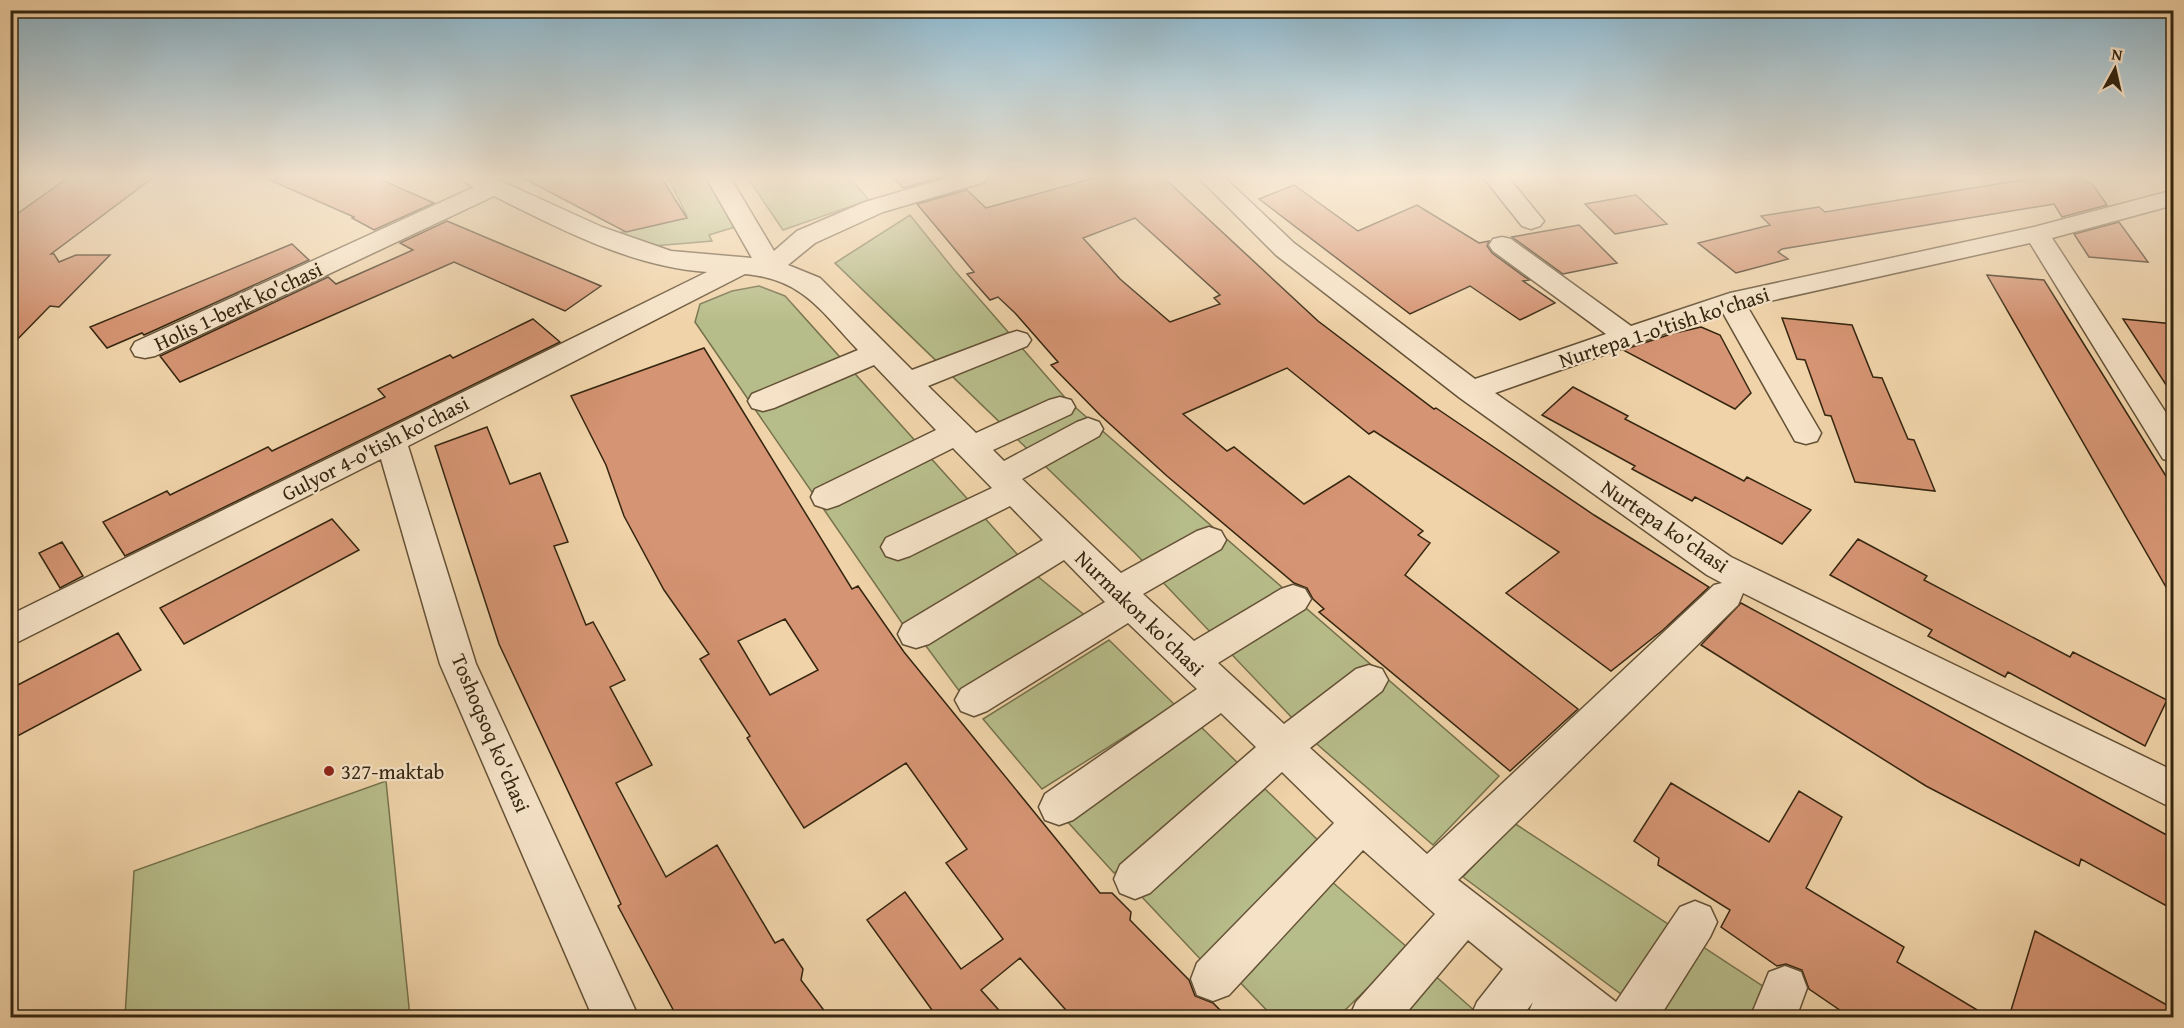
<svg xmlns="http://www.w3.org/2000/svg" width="2184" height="1028" font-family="'Gentium Book Plus',serif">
	<rect width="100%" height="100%" fill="#f0d3a9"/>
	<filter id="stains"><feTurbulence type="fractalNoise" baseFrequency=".00333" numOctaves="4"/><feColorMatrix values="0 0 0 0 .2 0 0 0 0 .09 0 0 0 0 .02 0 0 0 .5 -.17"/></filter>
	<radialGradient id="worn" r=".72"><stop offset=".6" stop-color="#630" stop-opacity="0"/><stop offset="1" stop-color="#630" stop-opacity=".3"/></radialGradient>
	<path fill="#b7bd8a" stroke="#76724d" stroke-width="1.5" d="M 668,177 L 707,177 L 735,227 L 709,235 L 712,241 L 653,246 L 619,233 L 687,216 Z
		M 747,177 L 849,177 L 869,200 L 783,230 Z
		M 910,215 L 955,271 L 1068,401 L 1499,776 L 1433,845 L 1318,745 L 1134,552 L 835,263 Z
		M 759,286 L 785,296 L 1026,564 L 904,626 L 695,322 L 700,304 L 732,291 Z
		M 1036,575 L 1088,618 L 960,692 L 923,642 Z
		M 1109,640 L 1175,705 L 1042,789 L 983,719 Z
		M 1198,724 L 1245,770 L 1114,873 L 1066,820 Z
		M 386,781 L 410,1017 L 125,1017 L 134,871 Z
		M 1265,789 L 1324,846 L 1204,963 L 1142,897 Z
		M 1514,823 L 1810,1017 L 1652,1017 L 1463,877 Z
		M 1331,881 L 1408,948 L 1338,1017 L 1273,1017 L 1235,977 Z
		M 1432,973 L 1476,1012 L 1472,1017 L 1396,1018 Z"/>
	<path fill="#d59473" stroke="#352610" stroke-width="1.5" fill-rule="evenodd" d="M 69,177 L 154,177 L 51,254 L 54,254 L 59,262 L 76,255 L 110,255 L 59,307 L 50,306 L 10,347 L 10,219 Z
		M 263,177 L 375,177 L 434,203 L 374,230 L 352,218 L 354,217 Z
		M 521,177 L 661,177 L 687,218 L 626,232 Z
		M 893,177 L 943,177 L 903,188 Z
		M 1098,177 L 1163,177 L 1318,321 L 1434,409 L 1436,408 L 1594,515 L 1709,587 L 1663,630 L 1611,671 L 1506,593 L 1559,552 L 1374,431 L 1369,434 L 1287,368 L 1183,414 L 1227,451 L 1234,447 L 1304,504 L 1349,476 L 1423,531 L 1418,535 L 1430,543 L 1405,575 L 1578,709 L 1510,771 L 1319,612 L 1324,609 L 1313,599 L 1307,588 L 1294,583 L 1167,476 L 1100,415 L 1051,365 L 1058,362 L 1015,313 L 998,297 L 990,300 L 967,274 L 974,272 L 917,204 L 967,190 L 986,208 ZM 1135,218 L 1220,295 L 1214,298 L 1220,304 L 1170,322 L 1120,279 L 1083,238 Z
		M 2040,177 L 2081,177 L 2093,185 L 2107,205 L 2062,217 L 2054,204 L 1782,249 L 1778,252 L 1788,259 L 1736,273 L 1698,243 L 1770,225 L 1761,216 L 1819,207 L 1825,212 Z
		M 1294,185 L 1358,231 L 1417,205 L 1479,243 L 1489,241 L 1487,246 L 1492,253 L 1529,280 L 1523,281 L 1555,303 L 1520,320 L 1470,286 L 1410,314 L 1259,199 Z
		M 1636,195 L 1667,224 L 1615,234 L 1585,204 Z
		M 447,221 L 601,286 L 565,311 L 454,262 L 180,382 L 160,356 L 328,277 L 336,284 L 413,250 L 400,243 Z
		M 2119,222 L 2148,262 L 2089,257 L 2074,234 Z
		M 1579,225 L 1617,263 L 1563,274 L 1512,237 Z
		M 292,244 L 309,260 L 144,335 L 142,333 L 107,348 L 90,327 Z
		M 1987,275 L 2044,280 L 2174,489 L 2174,601 Z
		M 1782,318 L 1852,325 L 1873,377 L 1882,378 L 1908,439 L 1914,440 L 1935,491 L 1855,482 L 1831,416 L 1825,415 L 1805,360 L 1797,359 Z
		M 533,319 L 560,342 L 125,556 L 103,522 L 167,491 L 170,495 L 268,447 L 272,451 L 385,397 L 378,389 L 450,355 L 453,358 Z
		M 2123,319 L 2174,324 L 2174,397 Z
		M 1701,327 L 1720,335 L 1751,393 L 1735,409 L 1623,350 L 1671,334 Z
		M 704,348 L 852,589 L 858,586 L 904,652 L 1100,893 L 1112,893 L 1131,912 L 1130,920 L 1189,980 L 1195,996 L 1213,1003 L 1227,1017 L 1072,1017 L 1020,958 L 981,990 L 1005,1017 L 937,1017 L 867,920 L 905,892 L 961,969 L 1003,939 L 946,863 L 967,849 L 906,763 L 804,828 L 747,738 L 750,736 L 700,659 L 709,654 L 664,590 L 624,516 L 606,465 L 571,396 ZM 785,619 L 818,670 L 770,695 L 738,641 Z
		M 1573,387 L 1628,416 L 1625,419 L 1744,481 L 1747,477 L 1811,510 L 1782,544 L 1695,497 L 1692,501 L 1632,469 L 1635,466 L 1542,415 Z
		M 487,427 L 510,484 L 540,473 L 568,542 L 554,546 L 586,625 L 593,622 L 625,680 L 610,687 L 652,765 L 616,783 L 666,877 L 717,845 L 775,943 L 783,939 L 803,969 L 801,980 L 829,1017 L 677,1017 L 618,906 L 621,904 L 499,644 L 476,573 L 435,446 Z
		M 332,519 L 359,550 L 184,644 L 160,608 Z
		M 1858,539 L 1927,576 L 1924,580 L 2070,657 L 2073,652 L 2167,700 L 2145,746 L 2008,672 L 2005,677 L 1928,636 L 1932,630 L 1830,575 Z
		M 62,542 L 83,576 L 60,588 L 39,553 Z
		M 1741,603 L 2174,839 L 2174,910 L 2081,859 L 2079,866 L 1926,786 L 1701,645 Z
		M 118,633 L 141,670 L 10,740 L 10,689 Z
		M 1671,783 L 1769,842 L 1799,791 L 1842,817 L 1806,888 L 1904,947 L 1897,962 L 1989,1017 L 1850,1017 L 1809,989 L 1802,970 L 1786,964 L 1777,966 L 1721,927 L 1730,910 L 1658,865 L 1659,858 L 1634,841 Z
		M 2035,931 L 2174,1009 L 2174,1017 L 2009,1017 Z"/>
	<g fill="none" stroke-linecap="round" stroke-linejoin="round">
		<g stroke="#645136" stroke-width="3">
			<path id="minor" d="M 461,177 L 492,177 L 602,227 L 671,251 L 752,258 L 706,177 L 730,177 L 774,251 L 797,231 L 865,202 L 950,177 L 988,177 L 985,182 L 883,212 L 815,243 L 788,265 L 820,278 L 912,370 L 1007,334 L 1017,331 L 1027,334 L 1031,340 L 1027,346 L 928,386 L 976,433 L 1049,400 L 1060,397 L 1071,400 L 1075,407 L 1071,414 L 993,450 L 1004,461 L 1077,422 L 1088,418 L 1099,422 L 1103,429 L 1099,436 L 1022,479 L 1121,573 L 1197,531 L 1209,527 L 1221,531 L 1226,540 L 1221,549 L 1143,594 L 1194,641 L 1281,589 L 1293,585 L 1305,589 L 1311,599 L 1305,609 L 1218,663 L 1284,724 L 1356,669 L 1369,665 L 1382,669 L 1388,680 L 1382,691 L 1310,748 L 1427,854 L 1714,585 L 1722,583 L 1707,575 L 1460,398 L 1276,255 L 1198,177 L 1224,177 L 1294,243 L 1475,379 L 1606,334 L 1493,251 L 1489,245 L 1493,239 L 1502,237 L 1511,239 L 1631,326 L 1730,293 L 2034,227 L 2174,190 L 2174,205 L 2052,238 L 2174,425 L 2174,462 L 2163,459 L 2030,243 L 1747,306 L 1821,433 L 1817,441 L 1806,444 L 1795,441 L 1723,313 L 1495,393 L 1731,557 L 2174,771 L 2174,809 L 1743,593 L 1738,605 L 1458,880 L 1616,1002 L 1680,907 L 1695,901 L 1710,907 L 1717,922 L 1710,937 L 1659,1018 L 1526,1018 L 1533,1002 L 1521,1018 L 1470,1018 L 1477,1002 L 1503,969 L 1468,940 L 1402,1018 L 1349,1018 L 1356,1002 L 1435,914 L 1363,850 L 1229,995 L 1213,1001 L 1197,995 L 1191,979 L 1197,963 L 1334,823 L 1282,772 L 1150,893 L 1135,899 L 1120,893 L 1114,879 L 1120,865 L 1256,747 L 1221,713 L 1073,820 L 1059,825 L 1045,820 L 1039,807 L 1045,794 L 1197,689 L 1128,623 L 987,711 L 974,716 L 961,711 L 955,700 L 961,689 L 1105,602 L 1064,560 L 929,644 L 916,648 L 903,644 L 898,634 L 903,624 L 1043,540 L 1010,506 L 910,556 L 898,560 L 886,556 L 881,547 L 886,538 L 992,488 L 953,448 L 839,505 L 827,509 L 815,505 L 811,497 L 815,489 L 936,430 L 874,365 L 774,408 L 763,411 L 752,408 L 748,401 L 752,394 L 858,350 C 821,311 803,279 745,274 L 408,446 L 476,664 L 639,1018 L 593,1018 L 440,664 L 381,459 L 10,646 L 10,615 L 707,272 C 632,267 560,229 494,196 L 155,356 L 145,358 L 135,356 L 131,349 L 135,342 L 474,187 L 464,182 Z
				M 1483,177 L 1508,177 L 1544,221 L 1540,226 L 1531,229 L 1522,226 Z
				M 1785,966 L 1801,972 L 1807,988 L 1796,1018 L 1750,1018 L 1769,972 Z"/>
		</g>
		<use href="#minor" fill="#f5e2c7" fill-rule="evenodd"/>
	</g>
	<linearGradient id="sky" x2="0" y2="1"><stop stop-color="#89b6ce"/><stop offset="0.55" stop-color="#f8ebd8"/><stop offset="1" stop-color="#f8ebd8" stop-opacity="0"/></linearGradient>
	<rect width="2184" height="321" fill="url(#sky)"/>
	<circle fill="#8f2418" stroke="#f5e2c7" stroke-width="2" cx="329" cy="771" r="6"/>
	<g text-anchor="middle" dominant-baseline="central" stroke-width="4.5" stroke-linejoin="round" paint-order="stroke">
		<g font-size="21" fill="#352610" stroke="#f5e2c7">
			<text transform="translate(238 306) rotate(-25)">Holis 1-berk ko'chasi</text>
			<text transform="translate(1664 327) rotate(-18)">Nurtepa 1-o'tish ko'chasi</text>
			<text transform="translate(375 448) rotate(-27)">Gulyor 4-o'tish ko'chasi</text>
			<text transform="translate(1665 526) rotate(34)">Nurtepa ko'chasi</text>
			<text transform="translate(1140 613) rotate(44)">Nurmakon ko'chasi</text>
			<text transform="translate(491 733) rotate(67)">Toshoqsoq ko'chasi</text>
		</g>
		<g font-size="21" fill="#352610" stroke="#f5e2c7" text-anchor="start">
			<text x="341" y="771">327-maktab</text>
		</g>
	</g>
	<rect width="2184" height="1028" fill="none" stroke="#f0d3a9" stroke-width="36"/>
	<rect x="12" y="12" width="2160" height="1004" fill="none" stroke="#352610" stroke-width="3"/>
	<rect x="18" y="18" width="2148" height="992" fill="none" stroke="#352610" stroke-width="1.5"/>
	<g transform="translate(2115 69) rotate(8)" stroke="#f5e2c7" stroke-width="4.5" paint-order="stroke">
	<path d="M0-4.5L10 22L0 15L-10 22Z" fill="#352610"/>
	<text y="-9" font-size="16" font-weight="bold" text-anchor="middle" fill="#352610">N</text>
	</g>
	<rect width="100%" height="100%" filter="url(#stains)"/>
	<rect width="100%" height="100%" fill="url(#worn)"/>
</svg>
